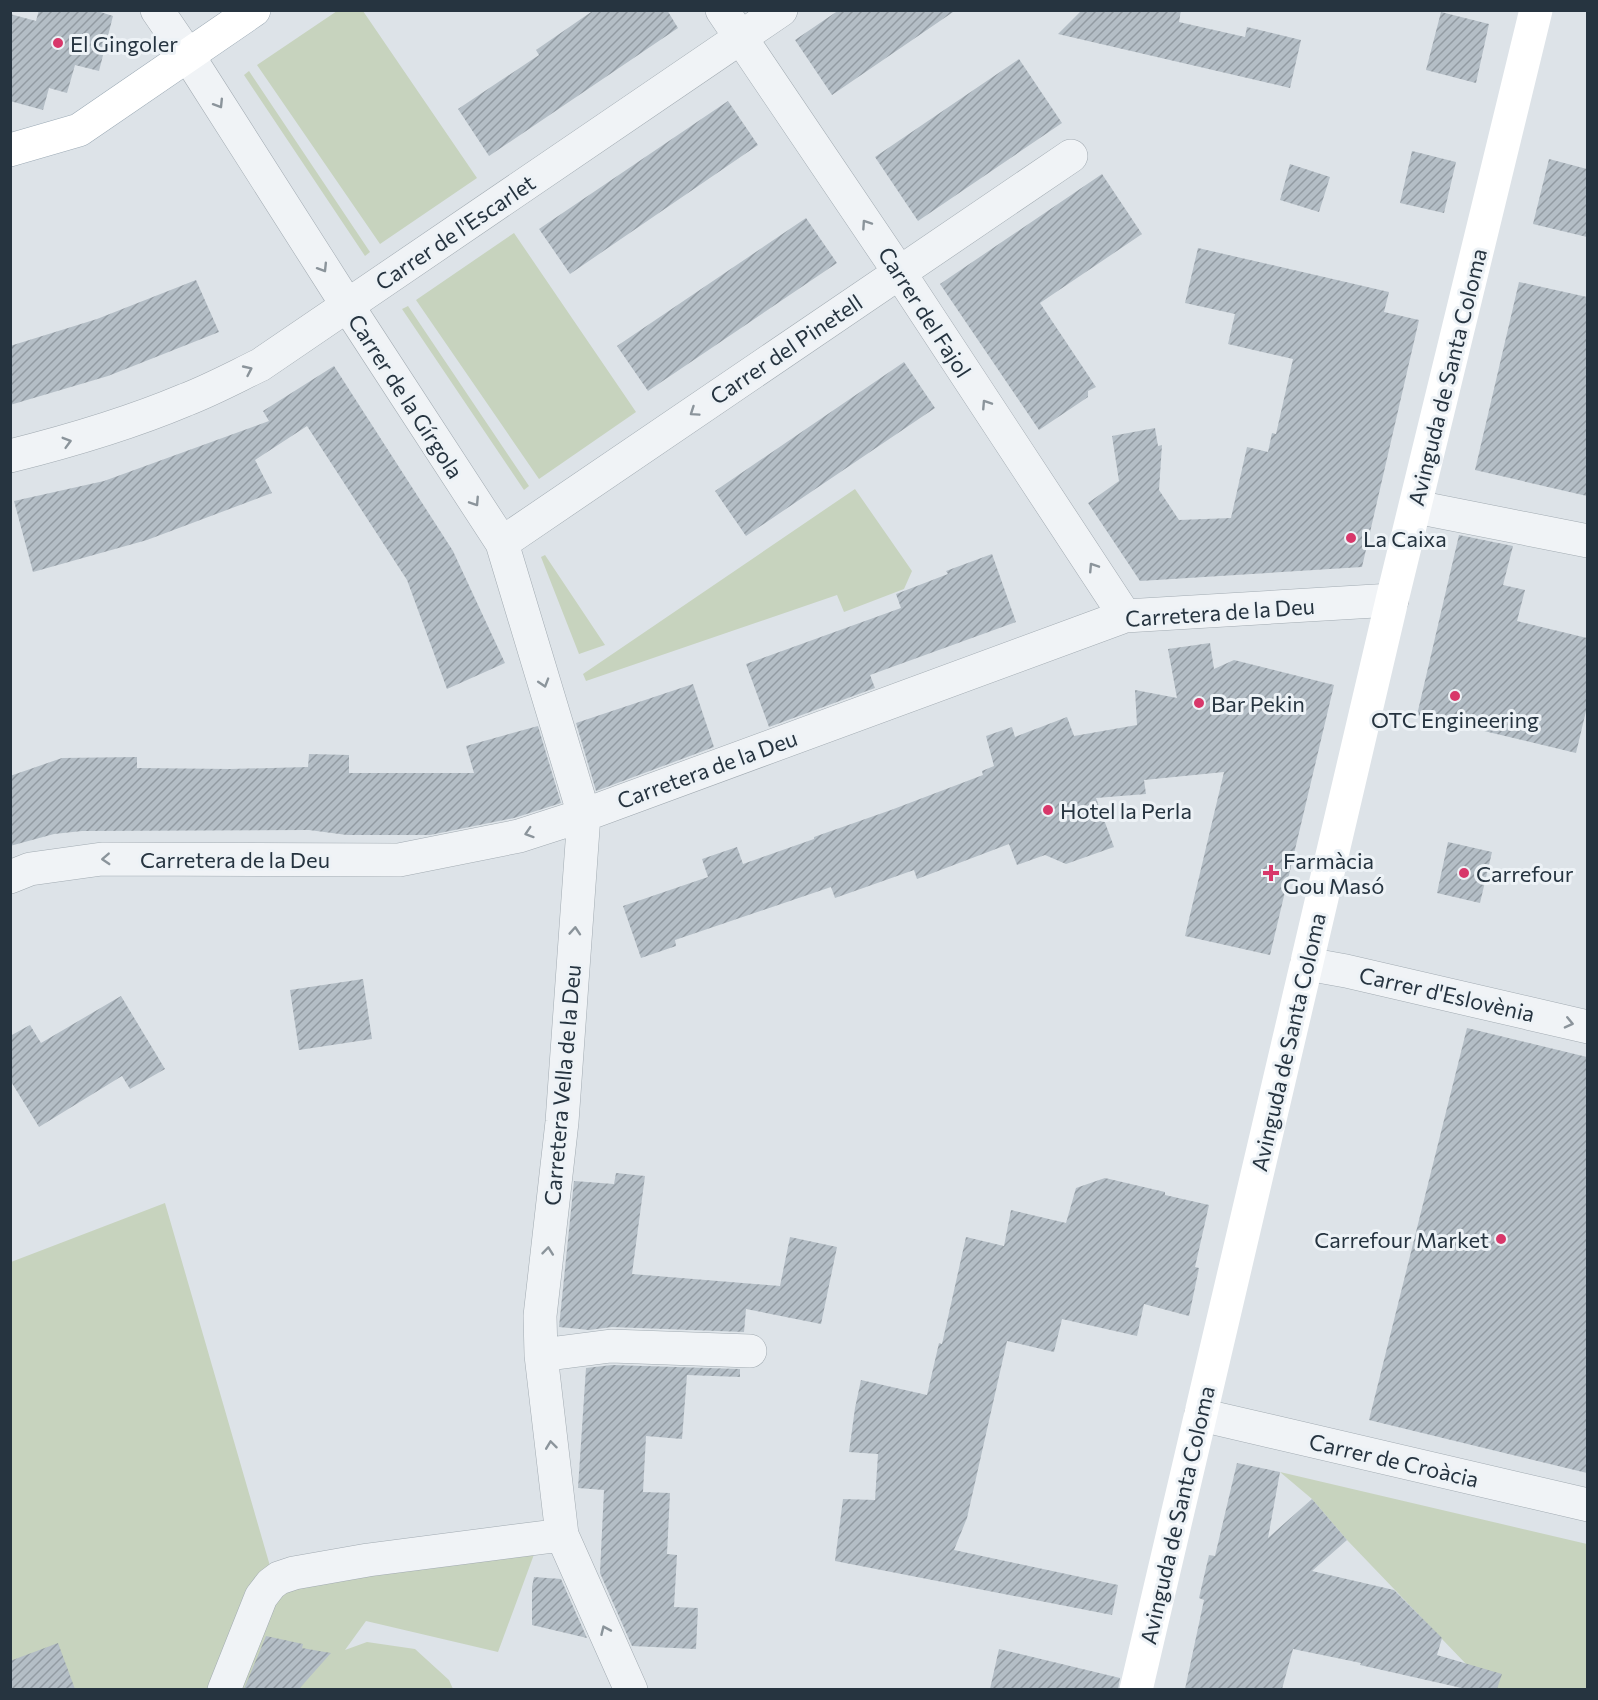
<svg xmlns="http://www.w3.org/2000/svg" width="1598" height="1700" font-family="Commissioner,sans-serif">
	<defs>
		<pattern id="building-hatch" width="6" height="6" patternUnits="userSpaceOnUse" patternTransform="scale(1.5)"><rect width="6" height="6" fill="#b4bec6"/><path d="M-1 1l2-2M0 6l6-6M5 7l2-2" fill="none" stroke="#929ba2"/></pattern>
	</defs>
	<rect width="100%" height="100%" fill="#dde3e8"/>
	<path fill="#c7d3be" d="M 337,11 L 363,11 L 477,178 L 380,244 L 257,65 Z
		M 249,71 L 370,252 L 365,256 L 244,75 Z
		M 514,233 L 636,412 L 539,479 L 416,300 Z
		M 408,306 L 529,486 L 524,490 L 402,309 Z
		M 855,489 L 912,571 L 904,589 L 844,612 L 837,595 L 586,681 L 583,674 Z
		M 545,555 L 605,645 L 579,654 L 541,557 Z
		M 165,1203 L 270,1566 L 536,1549 L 498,1652 L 366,1621 L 345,1650 L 367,1642 L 415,1649 L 449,1680 L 453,1689 L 11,1690 L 11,1262 Z
		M 1280,1472 L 1587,1544 L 1587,1689 L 1490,1689 L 1347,1540 L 1312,1499 Z"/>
	<path fill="url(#building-hatch)" d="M 39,10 L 94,10 L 113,16 L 99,71 L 75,65 L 67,93 L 49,88 L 43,110 L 10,101 L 10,14 L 36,21 Z
		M 594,10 L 667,10 L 678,28 L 489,156 L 458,109 L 539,55 L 536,50 Z
		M 839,10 L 956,10 L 832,95 L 795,40 Z
		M 1082,10 L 1181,10 L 1179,22 L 1245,37 L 1247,27 L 1301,40 L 1290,88 L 1058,34 Z
		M 1441,12 L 1489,24 L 1476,83 L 1426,70 Z
		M 1019,59 L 1062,123 L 918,221 L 875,157 Z
		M 728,101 L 758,145 L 570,274 L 539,229 Z
		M 1412,151 L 1456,162 L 1444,213 L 1400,203 Z
		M 1549,159 L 1587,169 L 1587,237 L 1533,224 Z
		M 1290,164 L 1330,177 L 1319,212 L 1280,200 Z
		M 1102,174 L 1142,234 L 1040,303 L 1096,387 L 1088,391 L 1088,397 L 1039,430 L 940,284 Z
		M 806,218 L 837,263 L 648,391 L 617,346 Z
		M 1198,248 L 1389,292 L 1384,312 L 1419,320 L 1362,567 L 1140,581 L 1088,503 L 1119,481 L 1112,436 L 1155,428 L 1158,446 L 1162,445 L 1159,490 L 1179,520 L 1231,518 L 1247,447 L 1268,452 L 1272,433 L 1276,434 L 1293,359 L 1228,344 L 1235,314 L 1185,303 Z
		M 196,280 L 219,332 L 108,376 L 10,405 L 10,346 L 97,319 Z
		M 1519,282 L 1587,297 L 1587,496 L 1475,470 Z
		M 904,362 L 935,408 L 746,536 L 715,491 Z
		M 334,366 L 453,551 L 505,663 L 447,689 L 407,580 L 307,426 L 255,460 L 272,493 L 147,540 L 33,572 L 14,501 L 104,481 L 269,421 L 263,411 Z
		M 1459,535 L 1513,546 L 1503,585 L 1525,590 L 1517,621 L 1587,638 L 1587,707 L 1576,753 L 1417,715 Z
		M 992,554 L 1016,622 L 870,675 L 875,688 L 769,727 L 746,664 L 901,608 L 896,594 L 948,574 L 946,571 Z
		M 1210,643 L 1214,669 L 1234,660 L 1334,685 L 1270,955 L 1185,936 L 1224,772 L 1144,780 L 1146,794 L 1096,798 L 1114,847 L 1066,864 L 1045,855 L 1017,865 L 1009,844 L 917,879 L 914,870 L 835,898 L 831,887 L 675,940 L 676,946 L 641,958 L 623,906 L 708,877 L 702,859 L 737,847 L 743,864 L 814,839 L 814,837 L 891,810 L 983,775 L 982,771 L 994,766 L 986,736 L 1012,727 L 1015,737 L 1067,717 L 1074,736 L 1137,725 L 1135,690 L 1177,698 L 1168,649 Z
		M 693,684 L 714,747 L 596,791 L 576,723 Z
		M 538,726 L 561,803 L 514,818 L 430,835 L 347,835 L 309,830 L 82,831 L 54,834 L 10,846 L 10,776 L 62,758 L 137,757 L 137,768 L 230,769 L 308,767 L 309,754 L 349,755 L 349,773 L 474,773 L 466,746 Z
		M 1448,842 L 1492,852 L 1480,903 L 1437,893 Z
		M 363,979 L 372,1039 L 299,1050 L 290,990 Z
		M 121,996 L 165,1069 L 130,1089 L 122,1076 L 39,1127 L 10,1080 L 10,1036 L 30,1025 L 41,1043 Z
		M 1467,1028 L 1587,1057 L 1587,1473 L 1369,1420 Z
		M 616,1173 L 645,1176 L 632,1274 L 780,1286 L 790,1237 L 837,1247 L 821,1324 L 746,1309 L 744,1332 L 612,1327 L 589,1330 L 559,1327 L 574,1181 L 614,1184 Z
		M 1105,1178 L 1165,1192 L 1165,1195 L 1209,1205 L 1195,1267 L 1199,1268 L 1189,1316 L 1144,1304 L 1137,1336 L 1062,1319 L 1054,1352 L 1007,1341 L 967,1518 L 954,1550 L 1118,1585 L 1112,1615 L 835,1561 L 843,1499 L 875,1500 L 878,1454 L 849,1452 L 855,1408 L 861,1380 L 927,1395 L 939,1343 L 942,1344 L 966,1237 L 1004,1246 L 1011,1210 L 1066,1223 L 1076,1188 Z
		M 612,1365 L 740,1369 L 740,1377 L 687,1375 L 682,1439 L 646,1436 L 643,1492 L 670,1493 L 667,1554 L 677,1555 L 674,1607 L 698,1608 L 696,1649 L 632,1646 L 600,1573 L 604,1490 L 578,1488 L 586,1368 Z
		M 1237,1463 L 1280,1472 L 1268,1538 L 1312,1499 L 1347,1540 L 1312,1571 L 1394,1590 L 1442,1638 L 1437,1655 L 1502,1674 L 1497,1689 L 1466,1689 L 1360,1665 L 1361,1663 L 1293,1649 L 1282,1689 L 1185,1689 L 1204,1600 L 1199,1598 L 1209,1555 L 1215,1556 Z
		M 534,1577 L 561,1579 L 587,1638 L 532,1625 L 532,1587 Z
		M 266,1636 L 303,1644 L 302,1648 L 331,1653 L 299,1689 L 244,1689 Z
		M 58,1643 L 75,1689 L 10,1689 L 10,1661 Z
		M 999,1649 L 1120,1678 L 1118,1689 L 990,1689 Z"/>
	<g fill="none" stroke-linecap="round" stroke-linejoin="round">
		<g stroke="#a2abb2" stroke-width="34">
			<path id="minor" d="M 157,10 L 187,54 L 347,305 L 502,543 L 584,815 L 562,1122 L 540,1316 L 541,1355 L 562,1535 L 631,1690
				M 722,10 L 899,272 L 1125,616
				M 10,456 C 70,441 128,424 185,400 C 211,390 235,377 260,365 L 781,10
				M 1416,507 L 1588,541
				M 502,543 L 1071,156
				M 10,877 L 30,869 L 102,859 L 399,860 L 519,836 L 584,815 L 1125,616 L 1392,600
				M 1307,964 L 1346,971 L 1588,1027
				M 541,1355 L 611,1346 L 750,1351
				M 1201,1415 L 1588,1505
				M 224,1690 L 261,1597 L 271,1584 L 279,1578 L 294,1573 L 368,1560 L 562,1535"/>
		</g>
		<g stroke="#9caab5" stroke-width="34">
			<path id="primary" d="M 10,150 L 79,130 L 254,10"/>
		</g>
		<use href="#minor" stroke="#f0f3f6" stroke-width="33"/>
		<path stroke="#fff" stroke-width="33" d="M 1136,1690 L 1392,600 L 1536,10"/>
		<use href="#primary" stroke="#fff" stroke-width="33"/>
	</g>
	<defs><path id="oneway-chevron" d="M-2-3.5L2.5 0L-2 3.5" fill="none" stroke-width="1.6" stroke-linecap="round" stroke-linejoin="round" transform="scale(1.5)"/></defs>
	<g stroke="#8b949b">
		<use href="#oneway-chevron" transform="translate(219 104) rotate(58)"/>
		<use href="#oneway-chevron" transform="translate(866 224) rotate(-124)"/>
		<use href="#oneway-chevron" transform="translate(323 268) rotate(58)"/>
		<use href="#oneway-chevron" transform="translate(248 370) rotate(-25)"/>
		<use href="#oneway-chevron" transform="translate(986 404) rotate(-123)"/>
		<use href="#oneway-chevron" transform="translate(694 412) rotate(146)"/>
		<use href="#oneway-chevron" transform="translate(67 442) rotate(-16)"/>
		<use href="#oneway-chevron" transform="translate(475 502) rotate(57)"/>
		<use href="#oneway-chevron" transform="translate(1093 567) rotate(-123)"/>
		<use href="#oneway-chevron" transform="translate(544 683) rotate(73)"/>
		<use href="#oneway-chevron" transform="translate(529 833) rotate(162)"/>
		<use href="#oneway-chevron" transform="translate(106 859) rotate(177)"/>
		<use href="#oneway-chevron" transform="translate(575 931) rotate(-86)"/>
		<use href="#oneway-chevron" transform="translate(1569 1023) rotate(13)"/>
		<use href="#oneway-chevron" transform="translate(548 1251) rotate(-84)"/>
		<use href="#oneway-chevron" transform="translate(551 1445) rotate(-97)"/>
		<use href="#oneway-chevron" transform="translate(605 1630) rotate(-114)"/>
	</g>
	<g fill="#d8376a" stroke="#edf2f6" stroke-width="2">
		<circle cx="58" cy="43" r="6"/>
		<circle cx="1351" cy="538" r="6"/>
		<circle cx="1455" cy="696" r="6"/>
		<circle cx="1199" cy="703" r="6"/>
		<circle cx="1048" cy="810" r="6"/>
		<path d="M1268 864h6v6h6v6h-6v6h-6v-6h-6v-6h6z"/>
		<circle cx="1464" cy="873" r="6"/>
		<circle cx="1501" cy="1239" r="6"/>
	</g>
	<g text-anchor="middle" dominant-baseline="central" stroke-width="6" stroke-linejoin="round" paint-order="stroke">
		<g font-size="22" fill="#263440" stroke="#edf2f6" text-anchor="start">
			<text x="70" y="43">El Gingoler</text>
			<text x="1363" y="538">La Caixa</text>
			<text x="1211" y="703">Bar Pekin</text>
			<text x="1455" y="719" text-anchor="middle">OTC Engineering</text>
			<text x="1060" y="810">Hotel la Perla</text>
			<text x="1283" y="860">Farmàcia<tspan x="1283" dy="25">Gou Masó</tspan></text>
			<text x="1476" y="873">Carrefour</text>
			<text x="1489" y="1239" text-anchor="end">Carrefour Market</text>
		</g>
		<g font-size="22" fill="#263440" stroke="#edf2f6">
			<text transform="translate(455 232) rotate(-34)">Carrer de l'Escarlet</text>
			<text transform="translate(925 312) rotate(57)">Carrer del Fajol</text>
			<text transform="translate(786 349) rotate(-34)">Carrer del Pinetell</text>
			<text transform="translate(1447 377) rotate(-76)">Avinguda de Santa Coloma</text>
			<text transform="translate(406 396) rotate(57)">Carrer de la Gírgola</text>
			<text transform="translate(1220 612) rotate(-4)">Carretera de la Deu</text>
			<text transform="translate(707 769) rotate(-20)">Carretera de la Deu</text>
			<text x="235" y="859">Carretera de la Deu</text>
			<text transform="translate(1447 994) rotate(13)">Carrer d'Eslovènia</text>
			<text transform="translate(1288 1042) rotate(-77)">Avinguda de Santa Coloma</text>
			<text transform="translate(562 1085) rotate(-85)">Carretera Vella de la Deu</text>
			<text transform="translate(1394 1460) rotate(13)">Carrer de Croàcia</text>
			<text transform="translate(1177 1515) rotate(-77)">Avinguda de Santa Coloma</text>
		</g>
	</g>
	<rect width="1598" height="1700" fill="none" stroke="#263440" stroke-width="24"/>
</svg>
